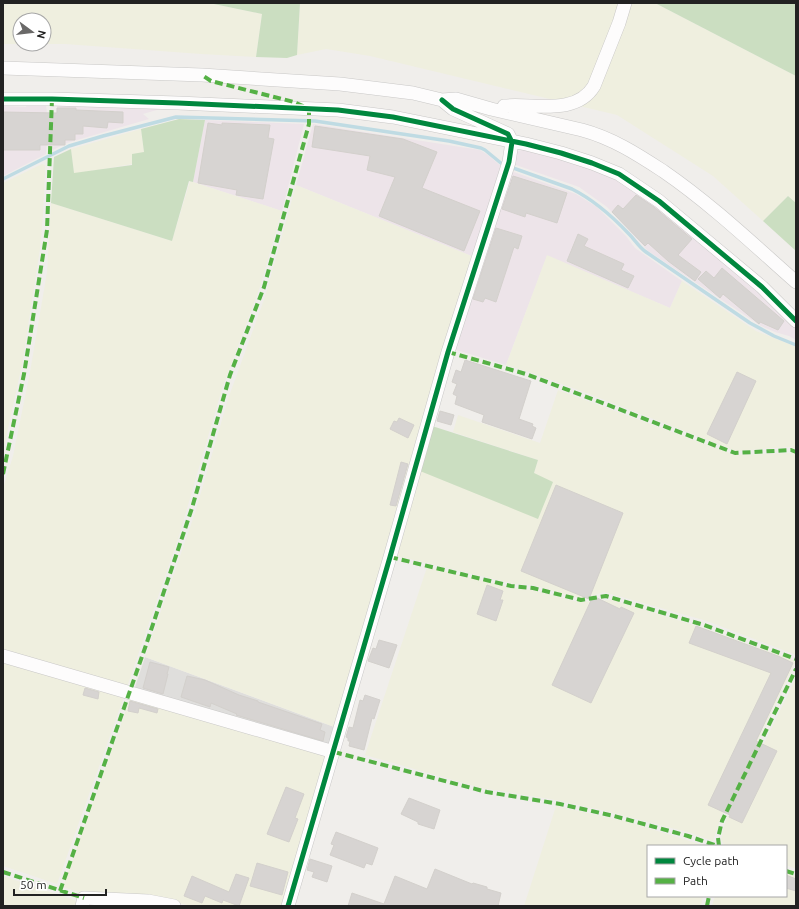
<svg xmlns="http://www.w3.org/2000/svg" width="799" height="909" font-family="Ubuntu,sans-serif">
	<rect width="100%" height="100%" fill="#f0eeeb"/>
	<path fill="#dfdedc" d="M 145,657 L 337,728 L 331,748 L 134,690 Z"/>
	<path fill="#ede4e9" d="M 28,102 L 46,104 L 48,124 L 46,154 L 3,176 L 3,106 L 26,107 Z
		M 58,103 L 160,109 L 143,114 L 149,119 L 67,143 L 53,150 L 56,111 Z
		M 205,120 L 304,124 L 282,211 L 193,182 Z
		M 313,124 L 480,150 L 488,155 L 503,168 L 474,257 L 296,185 Z
		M 525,148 L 593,168 L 615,178 L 653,201 L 758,291 L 796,329 L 796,340 L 789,336 L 775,332 L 761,326 L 648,251 L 607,207 L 579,187 L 513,164 L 517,152 Z
		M 511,171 L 576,194 L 597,207 L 626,236 L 635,248 L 682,281 L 670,308 L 547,256 L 506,365 L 453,349 Z"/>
	<path fill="#efefdf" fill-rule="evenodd" d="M 3,3 L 209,3 L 262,14 L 256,57 L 201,54 L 65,44 L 3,44 ZM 20,20 L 44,20 L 44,44 L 20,44 Z
		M 300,3 L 655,3 L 796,76 L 796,203 L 788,196 L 763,221 L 713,176 L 617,115 L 370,56 L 326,49 L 297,55 Z
		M 141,129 L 144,152 L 132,164 L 74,174 L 71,149 Z
		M 42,164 L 45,165 L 45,172 L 43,215 L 40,249 L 22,365 L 3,451 L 3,183 Z
		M 190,181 L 282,211 L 260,287 L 222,389 L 179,536 L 127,687 L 3,651 L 3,488 L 13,456 L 30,372 L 47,272 L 51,203 L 172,241 Z
		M 296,185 L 474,257 L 337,728 L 145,657 L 195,513 L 228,399 L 265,297 Z
		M 547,255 L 670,308 L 682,281 L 756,331 L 794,346 L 796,348 L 796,449 L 790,447 L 736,451 L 589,394 L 535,374 L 506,365 Z
		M 558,390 L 735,455 L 791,453 L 796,454 L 796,655 L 707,621 L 604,592 L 585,598 L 575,597 L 533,585 L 514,584 L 397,556 L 420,471 L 534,473 L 538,460 L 453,432 L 458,415 L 540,443 Z
		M 427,567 L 512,588 L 532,590 L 579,602 L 613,600 L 703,628 L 796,661 L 721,817 L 713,841 L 691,833 L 601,810 L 550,799 L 481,788 L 365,755 Z
		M 3,661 L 125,694 L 57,884 L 3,866 Z
		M 796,678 L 796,869 L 786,865 L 786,846 L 728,846 L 724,845 L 721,839 L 725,823 Z
		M 131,696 L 328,755 L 281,906 L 191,906 L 163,899 L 81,893 L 63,887 Z
		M 556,806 L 625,821 L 706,846 L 648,846 L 648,896 L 703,896 L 701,906 L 524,906 Z
		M 786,873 L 796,876 L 796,906 L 712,906 L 715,896 L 786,896 Z
		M 3,876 L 74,900 L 78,902 L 76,906 L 3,906 Z"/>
	<path fill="#cbdec1" d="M 209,3 L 300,3 L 297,55 L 287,58 L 256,57 L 262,14 Z
		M 655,3 L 796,3 L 796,76 Z
		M 179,119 L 205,120 L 193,182 L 189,181 L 172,241 L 51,203 L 54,157 L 71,149 L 74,173 L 132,165 L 132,154 L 144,152 L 141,129 Z
		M 788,196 L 796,203 L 796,251 L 763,221 Z
		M 432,426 L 538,460 L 534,473 L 553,482 L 538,519 L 420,471 Z"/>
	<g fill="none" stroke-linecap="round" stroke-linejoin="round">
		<path stroke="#bfdbe3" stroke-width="3.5" d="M 3,179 L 69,146 L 103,136 L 176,117 L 315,121 L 449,141 L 481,148 L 485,150 L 502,164 L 572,189 C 594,200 612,216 629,234 C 635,240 639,247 646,252 L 750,323 L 774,336 L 796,345"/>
	</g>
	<path fill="#d7d4d2" stroke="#d3d0cc" d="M 57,108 L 76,108 L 76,110 L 123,112 L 123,123 L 108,122 L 107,128 L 83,126 L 83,134 L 75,134 L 75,140 L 65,140 L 65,145 L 40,145 L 40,150 L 3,150 L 3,112 L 57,113 Z
		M 208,123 L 222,125 L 222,123 L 270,125 L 268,138 L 274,139 L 263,199 L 236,195 L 237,190 L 198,183 Z
		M 315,126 L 403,139 L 437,152 L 422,188 L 480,211 L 464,251 L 379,216 L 395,177 L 367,170 L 370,156 L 312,147 Z
		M 513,176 L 567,193 L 557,223 L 526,213 L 525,217 L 502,209 Z
		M 636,195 L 654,207 L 692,239 L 678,255 L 701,272 L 695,281 L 668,261 L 648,243 L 645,246 L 612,212 L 618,205 L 623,209 Z
		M 496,228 L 522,236 L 518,249 L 514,247 L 496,302 L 485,298 L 483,302 L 473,299 Z
		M 578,234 L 588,239 L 584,246 L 624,264 L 621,270 L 634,276 L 628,288 L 567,261 Z
		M 722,268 L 784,321 L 778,330 L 760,322 L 759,324 L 723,294 L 720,298 L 698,279 L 706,271 L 714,278 Z
		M 465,360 L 531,381 L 519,419 L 533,424 L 532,426 L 536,428 L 532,439 L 482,422 L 484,415 L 455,404 L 457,396 L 453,394 L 457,384 L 452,382 L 456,370 L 461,372 Z
		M 737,372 L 756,381 L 727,444 L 707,434 Z
		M 440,411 L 454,415 L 451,425 L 437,421 Z
		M 399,418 L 414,425 L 408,438 L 390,429 L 394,421 L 397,422 Z
		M 401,462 L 408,464 L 396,506 L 390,505 Z
		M 556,485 L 623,513 L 589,599 L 521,571 Z
		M 487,585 L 503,591 L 500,600 L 503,600 L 496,621 L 477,614 Z
		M 593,596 L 620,609 L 621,607 L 634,613 L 591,703 L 552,685 Z
		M 696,626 L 778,656 L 793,663 L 756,741 L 777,751 L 742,823 L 729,817 L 730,815 L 708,805 L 771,673 L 689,643 Z
		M 379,640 L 397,645 L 389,668 L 368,661 L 373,648 L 376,649 Z
		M 150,662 L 169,667 L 167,674 L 168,674 L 163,694 L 143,688 Z
		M 187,676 L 205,680 L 239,695 L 258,701 L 258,702 L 322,724 L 320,730 L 325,732 L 323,741 L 236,715 L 237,714 L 211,703 L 210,707 L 181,697 Z
		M 85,688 L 99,692 L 98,699 L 83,695 Z
		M 365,695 L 380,700 L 374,719 L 372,718 L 364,750 L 349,746 L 350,741 L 348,741 L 348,738 L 346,737 L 349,727 L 353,728 L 360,700 L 363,701 Z
		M 130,701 L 158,709 L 157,713 L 139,708 L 138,713 L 128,711 Z
		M 286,787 L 304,794 L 295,818 L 298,819 L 289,842 L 267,834 Z
		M 409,798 L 440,810 L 434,829 L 418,824 L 418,822 L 401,814 Z
		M 336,832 L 378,848 L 372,865 L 366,863 L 364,868 L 330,855 L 334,845 L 331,844 Z
		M 310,859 L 332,866 L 327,882 L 312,877 L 314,872 L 307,870 Z
		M 257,863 L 288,872 L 282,895 L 250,886 Z
		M 435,869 L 472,884 L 473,883 L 487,887 L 487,889 L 501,893 L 498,906 L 348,906 L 352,893 L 384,904 L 395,876 L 427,889 Z
		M 236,874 L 249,878 L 239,906 L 223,900 L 222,903 L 205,896 L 202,903 L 184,896 L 192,876 L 229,892 Z
		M 786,875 L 796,879 L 796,891 L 786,888 Z"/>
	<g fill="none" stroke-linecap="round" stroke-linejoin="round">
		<g stroke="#c9c8c7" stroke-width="14">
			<path id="street" d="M 3,68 L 202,75 L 340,84 L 413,93 L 442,100 L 456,99 L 491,109 L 582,130 C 612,138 637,154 663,171 C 711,204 753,244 796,282
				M 3,99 L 52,99 L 178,103 L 338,110 L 393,117 L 526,144 L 561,153 L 592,163 L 619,174 L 659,201 L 762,287 L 796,321
				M 504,106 C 533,103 576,116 594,86 L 619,23 L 625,3
				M 3,656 L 334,752
				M 82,906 L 84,898 L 148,901 L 174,906
				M 288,906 L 390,557 L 448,352 L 509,162 L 512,142 L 508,134 L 453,109 L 442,100"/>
		</g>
		<use href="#street" stroke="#fdfcfc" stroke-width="13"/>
		<path stroke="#55b145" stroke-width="4" stroke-dasharray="8 4" stroke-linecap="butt" d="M 448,352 L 526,374 L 735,453 L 791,450 L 796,452
			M 3,474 L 24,374 L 47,230 L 52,99
			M 390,557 L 511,586 L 533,588 L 581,600 L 606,596 L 704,625 L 796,659
			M 334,752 L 487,792 L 560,804 L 614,816 L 688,836 L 718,846
			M 719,846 L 718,838 L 722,821 L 796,669
			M 786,871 L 796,874
			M 3,872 L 84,898
			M 60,891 L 146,645 L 192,508 L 230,375 L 264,287 L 309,124 L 309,109 L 294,102 L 211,81 L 202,75
			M 707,906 L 709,896"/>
		<g stroke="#fff" stroke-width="8">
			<path id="cycleway" d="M 3,99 L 52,99 L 178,103 L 338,110 L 393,117 L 526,144 L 561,153 L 592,163 L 619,174 L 659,201 L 762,287 L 796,321
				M 288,906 L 390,557 L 448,352 L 509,162 L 512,142 L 508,134 L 453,109 L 442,100"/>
		</g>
		<use href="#cycleway" stroke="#00873e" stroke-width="5"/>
	</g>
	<rect width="799" height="909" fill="none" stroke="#222222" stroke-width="8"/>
	<rect x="647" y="845" width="140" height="52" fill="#ffffff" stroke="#a7a7a7"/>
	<rect x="655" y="858" width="20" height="6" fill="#00873e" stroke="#a7a7a7"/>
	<text x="683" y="865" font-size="12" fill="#222222">Cycle path</text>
	<rect x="655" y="878" width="20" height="6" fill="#55b145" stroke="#a7a7a7"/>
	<text x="683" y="885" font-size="12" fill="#222222">Path</text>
	<g transform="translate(32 32) rotate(105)"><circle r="19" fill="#ffffff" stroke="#a7a7a7"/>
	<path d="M0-3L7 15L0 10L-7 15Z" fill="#6a6968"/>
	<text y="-6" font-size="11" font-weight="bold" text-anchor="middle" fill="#222222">N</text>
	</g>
	<path d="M14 889v6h92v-6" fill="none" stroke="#222222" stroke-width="2"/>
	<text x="20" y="889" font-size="12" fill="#222222" stroke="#ffffff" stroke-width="3" paint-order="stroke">50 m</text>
</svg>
